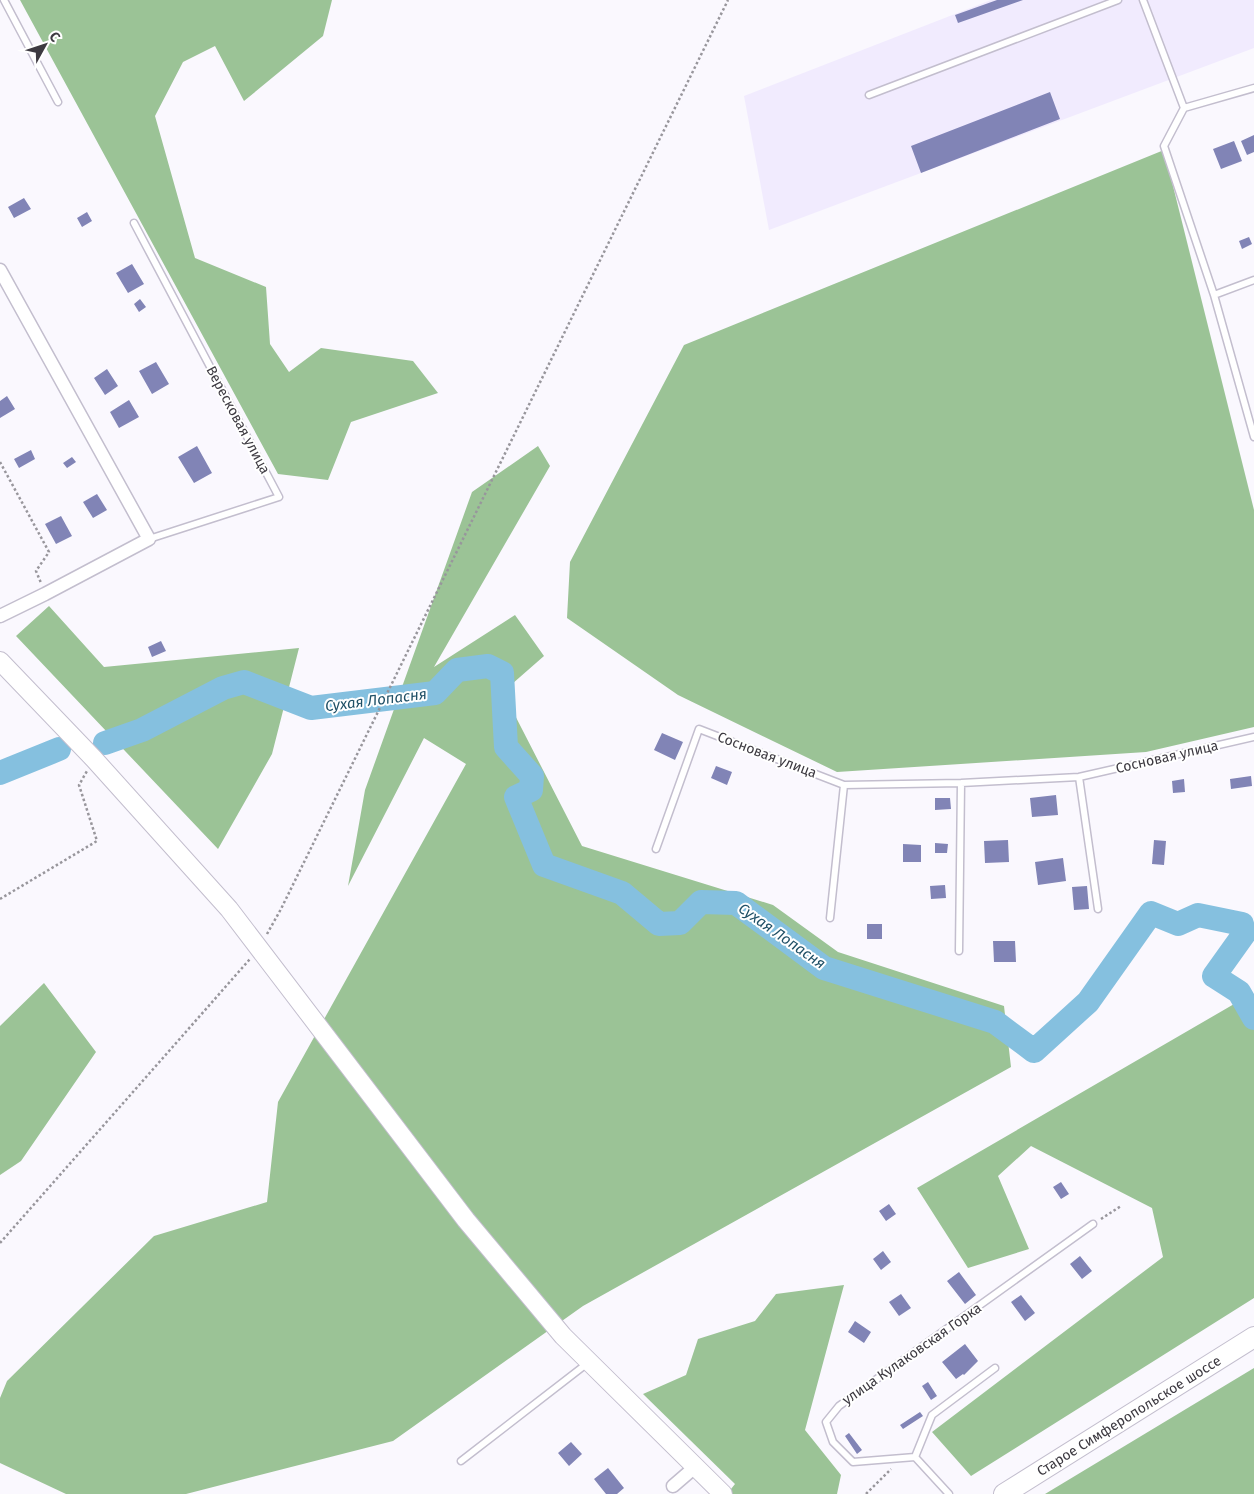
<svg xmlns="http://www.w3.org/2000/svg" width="1254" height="1494" font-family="'Fira Sans',sans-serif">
	<rect width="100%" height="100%" fill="#faf8fe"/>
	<path fill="#f1ebfe" d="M 991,0 L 1254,0 L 1254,48 L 769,230 L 744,96 Z"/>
	<path fill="#9bc396" d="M 20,0 L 332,0 L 323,36 L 244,101 L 215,46 L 183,62 L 155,116 L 195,258 L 266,287 L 270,344 L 289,372 L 321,348 L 413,361 L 438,393 L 351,422 L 328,480 L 278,474 Z
		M 1164,150 L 1254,510 L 1254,727 L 1146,752 L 837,772 L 678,695 L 567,618 L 570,562 L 684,345 Z
		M 538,446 L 550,466 L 434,667 L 515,615 L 544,656 L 503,692 L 582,846 L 773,905 L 838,952 L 1004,1006 L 1011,1067 L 583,1306 L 393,1441 L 186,1494 L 66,1494 L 0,1463 L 0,1398 L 7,1381 L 154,1236 L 267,1202 L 278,1102 L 466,764 L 424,738 L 348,886 L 365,790 L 472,492 Z
		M 49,606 L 104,667 L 299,648 L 272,754 L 218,849 L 16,636 Z
		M 44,983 L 96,1052 L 21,1161 L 0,1175 L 0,1026 Z
		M 1254,996 L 1254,1298 L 971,1476 L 932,1432 L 1163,1257 L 1152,1208 L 1031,1146 L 998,1176 L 1029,1249 L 968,1268 L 917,1188 L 1241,1000 Z
		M 844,1285 L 805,1430 L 841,1475 L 837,1494 L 727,1494 L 735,1484 L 643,1394 L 686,1375 L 698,1339 L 755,1321 L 776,1294 Z
		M 1254,1368 L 1254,1494 L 1045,1494 Z"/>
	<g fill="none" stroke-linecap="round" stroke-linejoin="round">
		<path stroke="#85c0df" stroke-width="24" d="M 105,743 L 142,730 L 223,688 L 244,682 L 311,708 L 435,693 L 457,670 L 488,666 L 502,673 L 506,747 L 532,776 L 531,790 L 516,797 L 544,865 L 622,893 L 659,924 L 680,923 L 701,902 L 736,903 L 824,968 L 995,1022 L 1034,1051 L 1088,1002 L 1151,913 L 1178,924 L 1198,915 L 1242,924 L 1244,934 L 1214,976 L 1239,992 L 1254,1018
			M 0,773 L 59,749"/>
	</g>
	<path fill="#8184b6" d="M 997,0 L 1023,0 L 958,23 L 955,15 Z
		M 1050,92 L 1060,119 L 921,173 L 911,146 Z
		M 1254,135 L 1254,152 L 1247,155 L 1241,141 Z
		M 1234,141 L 1242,161 L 1221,169 L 1213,149 Z
		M 24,198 L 31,209 L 14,218 L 8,207 Z
		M 87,212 L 92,221 L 82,227 L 77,218 Z
		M 1249,237 L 1252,244 L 1242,249 L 1239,241 Z
		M 132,264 L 144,284 L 128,293 L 116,273 Z
		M 140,299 L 146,307 L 139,312 L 134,304 Z
		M 156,362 L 169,384 L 152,394 L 139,371 Z
		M 107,369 L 118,386 L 105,395 L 94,378 Z
		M 7,396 L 15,409 L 0,418 L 0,401 Z
		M 129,400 L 139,417 L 119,428 L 110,412 Z
		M 197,446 L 212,473 L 194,483 L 178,457 Z
		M 31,450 L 35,459 L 19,468 L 14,459 Z
		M 72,457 L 76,462 L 67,468 L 63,463 Z
		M 97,494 L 107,510 L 93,518 L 83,502 Z
		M 61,516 L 72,536 L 56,544 L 45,524 Z
		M 161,641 L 166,651 L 152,657 L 148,647 Z
		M 662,733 L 683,742 L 675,760 L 654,750 Z
		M 716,766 L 732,772 L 727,785 L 711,778 Z
		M 1251,776 L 1252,786 L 1231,789 L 1230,779 Z
		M 1184,779 L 1185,792 L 1173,793 L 1172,781 Z
		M 1056,795 L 1058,815 L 1032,817 L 1030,798 Z
		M 935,798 L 950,798 L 951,809 L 935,810 Z
		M 1008,840 L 1009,862 L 985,863 L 984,841 Z
		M 1154,840 L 1166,841 L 1164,865 L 1152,864 Z
		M 935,843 L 948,844 L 947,853 L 935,853 Z
		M 903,844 L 921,845 L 921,862 L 903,862 Z
		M 1063,858 L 1066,881 L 1038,885 L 1035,862 Z
		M 945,885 L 946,898 L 931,899 L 930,886 Z
		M 1087,886 L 1089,909 L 1074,910 L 1072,887 Z
		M 867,924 L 882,924 L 882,939 L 867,939 Z
		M 993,941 L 1015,941 L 1016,962 L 994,962 Z
		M 1061,1182 L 1069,1194 L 1061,1199 L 1053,1187 Z
		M 889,1204 L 896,1214 L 886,1221 L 879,1211 Z
		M 883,1251 L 891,1262 L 881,1270 L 873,1259 Z
		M 1080,1256 L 1092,1271 L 1082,1279 L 1070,1264 Z
		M 959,1272 L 976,1295 L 965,1304 L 947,1281 Z
		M 901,1294 L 911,1308 L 899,1316 L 889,1302 Z
		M 1021,1295 L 1035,1313 L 1025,1321 L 1011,1302 Z
		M 855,1321 L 871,1332 L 864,1343 L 848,1332 Z
		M 965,1344 L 978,1361 L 964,1375 L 963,1374 L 956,1379 L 942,1362 Z
		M 928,1382 L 937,1396 L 931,1400 L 922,1386 Z
		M 920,1412 L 923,1416 L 903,1429 L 900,1425 Z
		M 849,1433 L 862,1450 L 857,1454 L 845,1436 Z
		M 571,1442 L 582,1454 L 569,1466 L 558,1453 Z
		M 608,1468 L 624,1488 L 617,1494 L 606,1494 L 594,1479 Z"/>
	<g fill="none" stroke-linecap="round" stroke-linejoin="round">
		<g stroke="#c3bece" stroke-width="9">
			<path id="lane" d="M 4,0 L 58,102
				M 1143,0 L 1184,108
				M 1254,88 L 1184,108 L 1164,146 L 1214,295 L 1254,437
				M 869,95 L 1118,0
				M 134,223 L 279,497 L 149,539
				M 1214,295 L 1254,280
				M 1079,777 L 1098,909
				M 656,849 L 699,729 L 844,785 L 961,783 L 1079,777 L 1254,737
				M 830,918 L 844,785
				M 959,951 L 961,783
				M 915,1457 L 853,1462 L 833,1442 L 826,1422 L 839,1406 L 1093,1224
				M 915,1457 L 932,1415 L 995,1368
				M 915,1457 L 949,1494
				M 461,1461 L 589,1362"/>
		</g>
		<g stroke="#c3bece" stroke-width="15">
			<path id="street" d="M 0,270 L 149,539 L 45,594 L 0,616
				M 673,1486 L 695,1467"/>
		</g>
		<g stroke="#c3bece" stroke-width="20">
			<path id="secondary" d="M 0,661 L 94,759 L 229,909 L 466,1220 L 563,1336 L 723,1494"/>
		</g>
		<g stroke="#c3bece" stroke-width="22">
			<path id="primary" d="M 1004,1494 L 1254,1337"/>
		</g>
		<path stroke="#98969c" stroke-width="2.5" stroke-dasharray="2.5 2.5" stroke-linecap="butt" d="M 0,462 L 49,552 L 36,571 L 41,583
			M 0,899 L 97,841 L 79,785 L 87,771
			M 267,934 L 281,909 L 728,0
			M 1101,1219 L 1121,1206
			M 0,1243 L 250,959
			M 866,1494 L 891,1469"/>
		<use href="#lane" stroke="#fff" stroke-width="6"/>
		<use href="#street" stroke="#fff" stroke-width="12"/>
		<use href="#secondary" stroke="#fff" stroke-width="18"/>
		<use href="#primary" stroke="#fff" stroke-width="20"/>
	</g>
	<g text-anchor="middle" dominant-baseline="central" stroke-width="4" stroke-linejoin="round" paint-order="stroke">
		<g font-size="14" fill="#3d3a41" stroke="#fff">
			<text transform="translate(238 420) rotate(62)">Вересковая улица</text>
			<text transform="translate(767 755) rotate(21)">Сосновая улица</text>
			<text transform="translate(1167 757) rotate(-13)">Сосновая улица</text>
			<text transform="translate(912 1354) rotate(-35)">улица Кулаковская Горка</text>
			<text transform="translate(1129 1416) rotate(-32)">Старое Симферопольское шоссе</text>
		</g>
		<g font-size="15" font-style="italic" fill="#205066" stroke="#fff">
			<text transform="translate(376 700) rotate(-7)">Сухая Лопасня</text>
			<text transform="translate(782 936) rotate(35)">Сухая Лопасня</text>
		</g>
	</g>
	<g transform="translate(45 45) rotate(50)" stroke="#ffffff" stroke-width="4" paint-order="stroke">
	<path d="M0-4L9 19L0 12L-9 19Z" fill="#3d3a41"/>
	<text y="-8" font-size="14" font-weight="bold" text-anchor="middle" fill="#3d3a41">С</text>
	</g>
</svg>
